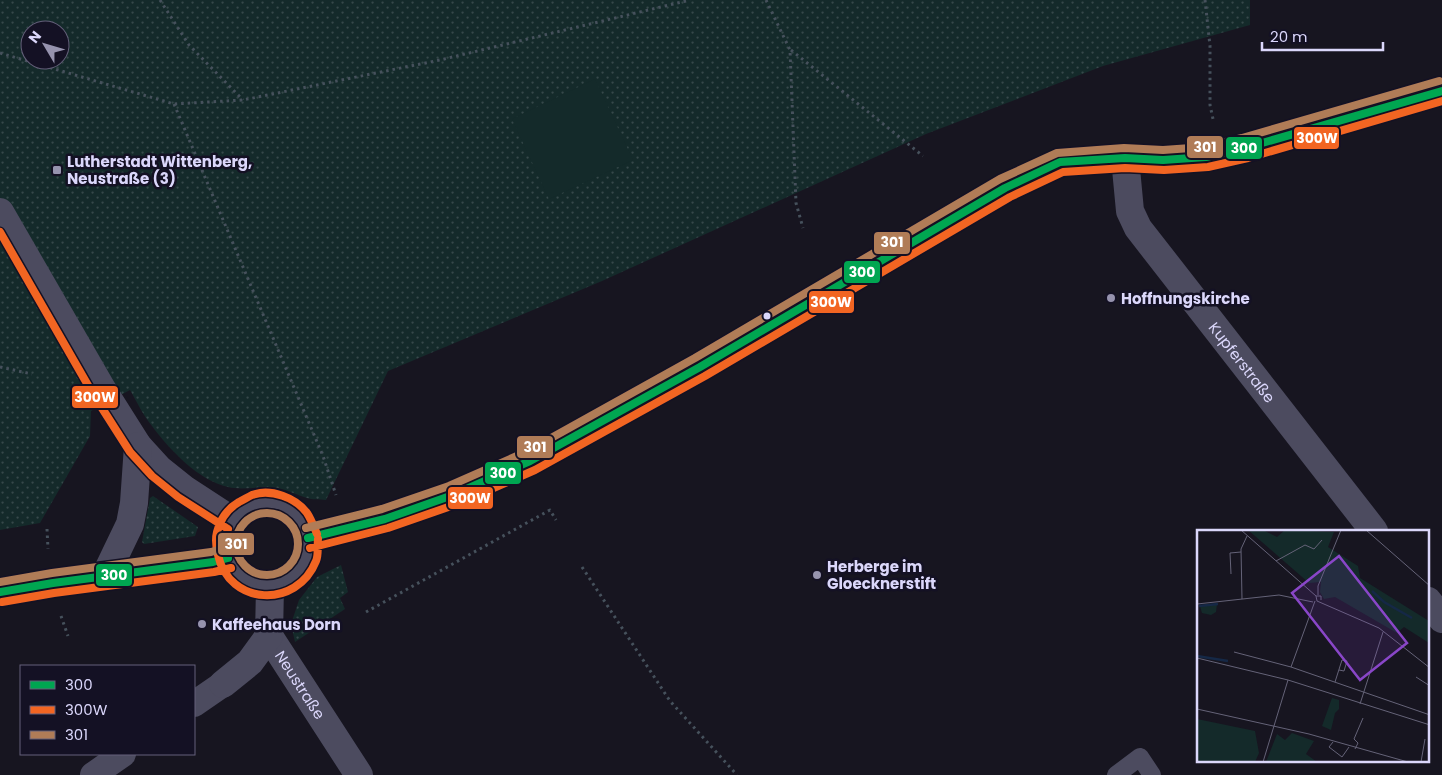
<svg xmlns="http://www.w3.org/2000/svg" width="1442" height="775" font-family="Poppins,sans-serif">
	<defs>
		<pattern id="grass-dots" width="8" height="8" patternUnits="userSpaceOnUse" patternTransform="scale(1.25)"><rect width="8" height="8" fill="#142a2a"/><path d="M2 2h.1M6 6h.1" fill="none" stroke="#36484a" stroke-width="1.8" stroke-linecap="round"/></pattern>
	</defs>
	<rect width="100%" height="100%" fill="#171520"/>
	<path fill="url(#grass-dots)" fill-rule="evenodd" d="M 0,0 L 1250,0 L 1250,25 L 1103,66 L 926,134 L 602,281 L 388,371 L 326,500 C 319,499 312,500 307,498 C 297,495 288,490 278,488 C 261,485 245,491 228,487 C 199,481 169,449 152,426 C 143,415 137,402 130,390 L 91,411 L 90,436 L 40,523 L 0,530 ZM 30,30 L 60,30 L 60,60 L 30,60 Z
		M 153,496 L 198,527 L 195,536 L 144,544 L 142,542 L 150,498 Z
		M 341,565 L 348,592 L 340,598 L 345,609 L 295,642 L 291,624 L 299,600 L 317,577 Z"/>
	<path fill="#142a2a" d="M 595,79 L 633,160 L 549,199 L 512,119 Z"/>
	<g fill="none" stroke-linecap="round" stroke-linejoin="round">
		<path stroke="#46515c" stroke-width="3" stroke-dasharray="2.5 4" stroke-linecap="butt" d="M 160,0 L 189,45 L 243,100
			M 766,0 L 790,50 L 796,203 L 803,228
			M 1205,0 L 1210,46 L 1210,105 L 1213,119
			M 791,50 L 923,156
			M 0,53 L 174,104 L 243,100 L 440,60 L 690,0
			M 174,104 L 323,456 L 336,495
			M 0,367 L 32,374
			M 47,529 L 48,549
			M 582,567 L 670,701 L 737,775
			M 366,612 L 550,510 L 556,520
			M 61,616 L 68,636"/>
		<path stroke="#4c4b5f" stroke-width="18" d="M 1116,775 L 1140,757 L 1152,775"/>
		<path stroke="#4c4b5f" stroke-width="26" d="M 194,704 L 223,684
			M 93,775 L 123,754"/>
		<g stroke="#4c4b5f" stroke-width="28">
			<path id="s1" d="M 1125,158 L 1130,211 L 1138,228 L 1374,531"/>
			<path d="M 0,212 L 102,389 L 138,446 L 159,469 L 184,489 L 233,521"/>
			<circle cx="267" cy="544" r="41"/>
			<path d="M 308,538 L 385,519 L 453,495 L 530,461 L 700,367 L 1005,188 L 1060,162 L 1125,158 L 1163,160 L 1206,157 L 1245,148 L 1442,91"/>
			<path d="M 105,576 L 130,524 L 134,503 L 138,446"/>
			<path id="s2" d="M 270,586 L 269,636 L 359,775"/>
			<path d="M 0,592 L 53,583 L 213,562 L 228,558"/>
			<path d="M 1428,601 L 1442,619"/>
			<path d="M 223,684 L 250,662 L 269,636"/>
		</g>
		<g stroke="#141124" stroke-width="11">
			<path id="bus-1" d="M 308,538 L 385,519 L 453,495 L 530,461 L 700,367 L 1005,188 L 1060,162 L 1125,158 L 1163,160 L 1206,157 L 1245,148 L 1442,91
				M 0,592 L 53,583 L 213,562 L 228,558"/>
		</g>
		<g stroke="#141124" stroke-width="11">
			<path id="bus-2" d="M 0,232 L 93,394 L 130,452 L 152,476 L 178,497 L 228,529
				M 317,534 C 314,527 311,519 307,513 C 296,498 271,488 252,495 C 248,497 243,500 239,502 C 227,509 220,520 217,532 C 215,540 216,547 218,555 C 229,606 297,609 316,561 C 319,554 317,546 318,539
				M 310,548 L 388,528 L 457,504 L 535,470 L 705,376 L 1010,197 L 1063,172 L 1125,168 L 1164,170 L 1208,167 L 1248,158 L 1442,101
				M 2,602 L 54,593 L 214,572 L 231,568"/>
		</g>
		<g stroke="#141124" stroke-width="11">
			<path id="bus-3" d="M236 544a31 31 0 1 1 62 0a31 31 0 1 1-62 0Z
				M 306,528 L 382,509 L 449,486 L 526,452 L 695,358 L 1000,179 L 1057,153 L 1124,148 L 1163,150 L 1205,147 L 1242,138 L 1439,81
				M 0,582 L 52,573 L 211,552 L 225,548"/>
		</g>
		<use href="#bus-1" stroke="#00a651" stroke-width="8"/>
		<use href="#bus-2" stroke="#f26522" stroke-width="8"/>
		<use href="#bus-3" stroke="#b07c57" stroke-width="8"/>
	</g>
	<g fill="#9693ae" stroke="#141124" stroke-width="2">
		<rect x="52" y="165" width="10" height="10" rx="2.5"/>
		<circle cx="1111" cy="298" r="5"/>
		<circle cx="817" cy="575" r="5"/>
		<circle cx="202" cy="624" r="5"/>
	</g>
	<circle fill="#dbd7fb" stroke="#141124" stroke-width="2" cx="767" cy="316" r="4.5"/>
	<g text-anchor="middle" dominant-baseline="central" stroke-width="5" stroke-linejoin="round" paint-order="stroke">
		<g font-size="15" font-weight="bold" fill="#dbd7fb" stroke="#141124" text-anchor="start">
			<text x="67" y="161">Lutherstadt Wittenberg,<tspan x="67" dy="17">Neustraße (3)</tspan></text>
			<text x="1121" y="298">Hoffnungskirche</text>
			<text x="827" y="566">Herberge im<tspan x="827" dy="17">Gloecknerstift</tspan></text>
			<text x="212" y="624">Kaffeehaus Dorn</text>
		</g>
		<g font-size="15" fill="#dbd7fb" stroke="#141124">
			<text stroke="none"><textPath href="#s1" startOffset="242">Kupferstraße</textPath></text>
			<text stroke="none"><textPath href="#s2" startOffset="108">Neustraße</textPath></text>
		</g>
	</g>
	<g transform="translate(1197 530)">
		<rect width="232" height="232" fill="#171520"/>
		<path d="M 51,0 L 66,0 L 80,7 L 88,0 L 137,2 L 131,17 L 161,36 L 163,48 L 232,91 L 232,113 L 207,97 L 200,103 L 138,67 L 127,69 L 123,62 L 124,52 L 112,53 ZM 20,74 L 19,82 L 14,85 L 5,83 L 3,76 Z" fill="#142a2a"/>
		<path d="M 135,168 L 142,170 L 142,179 L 138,183 L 134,200 L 125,196 ZM 0,189 L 58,201 L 62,223 L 58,232 L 0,232 ZM 95,203 L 117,211 L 109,224 L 120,232 L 69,232 L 80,204 L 88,210 Z" fill="#142a2a"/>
		<path fill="none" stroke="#152846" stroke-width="2.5" d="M 175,61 L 187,72 L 215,88M 2,76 L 21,74M 0,126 L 31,131"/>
		<path fill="none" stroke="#656378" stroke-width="1" d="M 44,0 L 119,66M 169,0 L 233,56M 79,31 L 108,15 L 117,19 L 125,10M 34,44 L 33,23 L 44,22M 121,65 L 121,56 L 144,0M 45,69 L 44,19 L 50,6M 124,70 L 124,66 L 119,66 L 120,71 L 182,98 L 233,138M 0,74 L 82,65 L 116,72M 37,122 L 94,137 L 233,185M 0,128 L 91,150 L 233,195M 94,137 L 118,71M 219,147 L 233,156M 138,152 L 145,130 L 150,131 L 147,141 L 142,140M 163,174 L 186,102M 0,179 L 112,204 L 211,232M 136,212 L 132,217 L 145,227 L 152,217M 158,219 L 161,213 L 157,209 L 166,188M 66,232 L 91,150M 224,232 L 228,209"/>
		<path fill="#8946c8" fill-opacity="0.15" stroke="#8946c8" stroke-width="2.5" d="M 142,26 L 210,113 L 163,150 L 95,63 Z"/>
		<rect width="232" height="232" fill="none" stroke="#dbd7fb" stroke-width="2.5"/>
	</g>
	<g stroke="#141124" stroke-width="2">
		<rect x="1293" y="126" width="47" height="24" rx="5" fill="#f26522"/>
		<rect x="1186" y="135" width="38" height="24" rx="5" fill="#b07c57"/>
		<rect x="1225" y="136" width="38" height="24" rx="5" fill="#00a651"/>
		<rect x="873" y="231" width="38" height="24" rx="5" fill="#b07c57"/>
		<rect x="843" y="260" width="38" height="24" rx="5" fill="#00a651"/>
		<rect x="808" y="290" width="47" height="24" rx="5" fill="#f26522"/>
		<rect x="71" y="385" width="48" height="24" rx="5" fill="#f26522"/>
		<rect x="516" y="435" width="38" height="24" rx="5" fill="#b07c57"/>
		<rect x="484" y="461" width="38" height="24" rx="5" fill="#00a651"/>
		<rect x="447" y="486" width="47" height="24" rx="5" fill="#f26522"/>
		<rect x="217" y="532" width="38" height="24" rx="5" fill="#b07c57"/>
		<rect x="95" y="563" width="38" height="24" rx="5" fill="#00a651"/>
	</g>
	<g font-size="14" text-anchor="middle" font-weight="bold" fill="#fff">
		<text x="1317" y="143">300W</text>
		<text x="1205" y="152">301</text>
		<text x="1244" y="153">300</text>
		<text x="892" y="247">301</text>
		<text x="862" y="277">300</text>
		<text x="831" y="307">300W</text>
		<text x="95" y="402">300W</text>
		<text x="535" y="452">301</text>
		<text x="503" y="478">300</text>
		<text x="470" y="503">300W</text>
		<text x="236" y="549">301</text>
		<text x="114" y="580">300</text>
	</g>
	<rect x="20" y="665" width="175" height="90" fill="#141124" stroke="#64607a"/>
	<rect x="30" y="681" width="25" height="8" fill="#00a651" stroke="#64607a"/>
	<text x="65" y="690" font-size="15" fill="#dbd7fb">300</text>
	<rect x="30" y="706" width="25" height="8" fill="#f26522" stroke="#64607a"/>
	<text x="65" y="715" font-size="15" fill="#dbd7fb">300W</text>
	<rect x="30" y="731" width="25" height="8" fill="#b07c57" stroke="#64607a"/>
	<text x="65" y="740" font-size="15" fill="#dbd7fb">301</text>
	<g transform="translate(45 45) rotate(308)"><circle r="24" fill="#141124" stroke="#64607a"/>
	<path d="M0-4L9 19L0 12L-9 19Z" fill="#9693ae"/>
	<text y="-8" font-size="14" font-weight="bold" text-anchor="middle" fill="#dbd7fb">N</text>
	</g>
	<path d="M1262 42v8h121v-8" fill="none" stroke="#dbd7fb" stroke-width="2.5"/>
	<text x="1270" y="42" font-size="15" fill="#dbd7fb" stroke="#141124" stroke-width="4" paint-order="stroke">20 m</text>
</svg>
